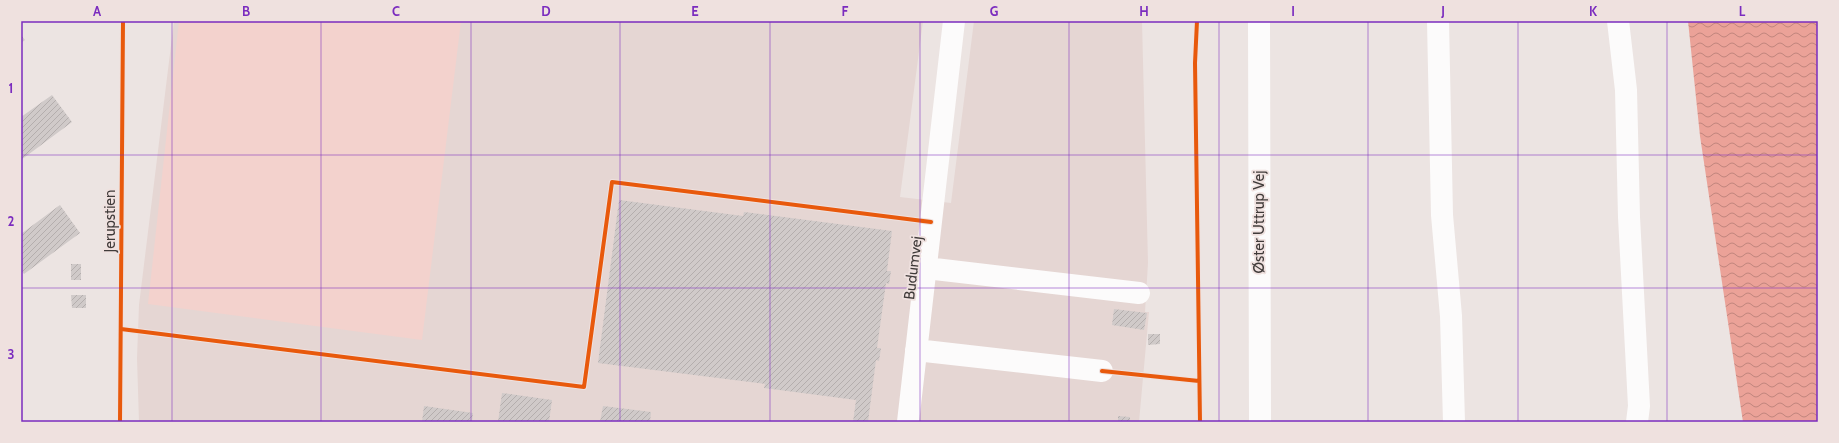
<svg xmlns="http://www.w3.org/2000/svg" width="1839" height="443" font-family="Cabin,sans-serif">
	<defs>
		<pattern id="water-waves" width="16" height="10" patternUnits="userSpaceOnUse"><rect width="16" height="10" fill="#eba298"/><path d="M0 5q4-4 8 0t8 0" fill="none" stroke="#c0857d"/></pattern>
		<pattern id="building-hatch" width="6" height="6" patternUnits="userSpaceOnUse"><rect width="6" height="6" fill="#d0cac9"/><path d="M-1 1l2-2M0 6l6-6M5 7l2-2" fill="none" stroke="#b4aead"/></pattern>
	</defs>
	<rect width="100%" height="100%" fill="#ece4e2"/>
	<path fill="#e5d6d3" d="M 174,21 L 923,21 L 900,197 L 951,203 L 974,21 L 1142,21 L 1148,263 L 1145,312 L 1149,312 L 1139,422 L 139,422 L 137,358 L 139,305 Z"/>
	<path fill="#f3d2cd" d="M 179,21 L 461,21 L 422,340 L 148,304 Z"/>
	<path fill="url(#water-waves)" d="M 1688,21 L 1818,21 L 1818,422 L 1743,422 L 1700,136 Z"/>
	<path fill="url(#building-hatch)" d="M 21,35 L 25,40 L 21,43 Z
		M 52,95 L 72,122 L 21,160 L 21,117 Z
		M 619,200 L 743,216 L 744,212 L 892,231 L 887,271 L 891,271 L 889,284 L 886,283 L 877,348 L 881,348 L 879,361 L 876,360 L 868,422 L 853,422 L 856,400 L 764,388 L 765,384 L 598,363 Z
		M 60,205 L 80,233 L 24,274 L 21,270 L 21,234 Z
		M 71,264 L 81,264 L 81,280 L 71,280 Z
		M 71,295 L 86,295 L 86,308 L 72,308 Z
		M 1114,309 L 1147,313 L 1144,330 L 1112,325 Z
		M 1148,334 L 1160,334 L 1160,344 L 1148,345 Z
		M 502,393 L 552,400 L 549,422 L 498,422 Z
		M 424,406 L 473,413 L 472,422 L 422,422 Z
		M 603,406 L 651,412 L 650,422 L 600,422 Z
		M 1118,416 L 1130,417 L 1130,422 L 1118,422 Z"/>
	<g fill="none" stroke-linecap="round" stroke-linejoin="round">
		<path stroke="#fcfbfb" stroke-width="22" d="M 1259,21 L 1260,422
			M 1438,21 L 1442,215 L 1451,316 L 1454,422
			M 1618,21 L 1626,90 L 1629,217 L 1639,406 L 1637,422
			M 926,268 L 1139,293
			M 916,350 L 1102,371
			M 908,422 L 954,21"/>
		<g stroke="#efe1df" stroke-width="6">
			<path id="cycleway" d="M 1197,21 L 1195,63 L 1200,422
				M 121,329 L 584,387 L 612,182 L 931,222
				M 1102,371 L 1199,381
				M 120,422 L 123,21"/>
		</g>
		<use href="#cycleway" stroke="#e8590c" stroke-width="4"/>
	</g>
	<path fill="none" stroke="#7b2cbf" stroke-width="1" stroke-opacity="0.55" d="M 172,21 L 172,422M 321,21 L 321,422M 471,21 L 471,422M 620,21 L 620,422M 770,21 L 770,422M 920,21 L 920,422M 1069,21 L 1069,422M 1219,21 L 1219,422M 1368,21 L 1368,422M 1518,21 L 1518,422M 1667,21 L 1667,422M 21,155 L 1818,155M 21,288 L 1818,288"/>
	<g text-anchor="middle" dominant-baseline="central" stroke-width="3.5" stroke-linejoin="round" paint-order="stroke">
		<g font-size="15" fill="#403b3a" stroke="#efe1df">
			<text transform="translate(110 221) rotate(-90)">Jerupstien</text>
			<text transform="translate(1259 222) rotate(-90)">Øster Uttrup Vej</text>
			<text transform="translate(913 268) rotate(-83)">Budumvej</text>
		</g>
	</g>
	<rect width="1839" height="443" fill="none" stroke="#efe1df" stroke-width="44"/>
	<rect x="22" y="22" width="1795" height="399" fill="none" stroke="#7b2cbf" stroke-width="1.5"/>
	<g font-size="13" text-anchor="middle" font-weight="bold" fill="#7b2cbf">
		<text x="97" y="16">A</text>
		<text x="246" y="16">B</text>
		<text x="396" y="16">C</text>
		<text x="546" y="16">D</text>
		<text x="695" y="16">E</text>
		<text x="845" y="16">F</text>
		<text x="994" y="16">G</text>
		<text x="1144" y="16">H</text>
		<text x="1293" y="16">I</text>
		<text x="1443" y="16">J</text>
		<text x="1593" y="16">K</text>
		<text x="1742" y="16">L</text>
		<text x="11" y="93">1</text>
		<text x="11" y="226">2</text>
		<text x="11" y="359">3</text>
	</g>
</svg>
